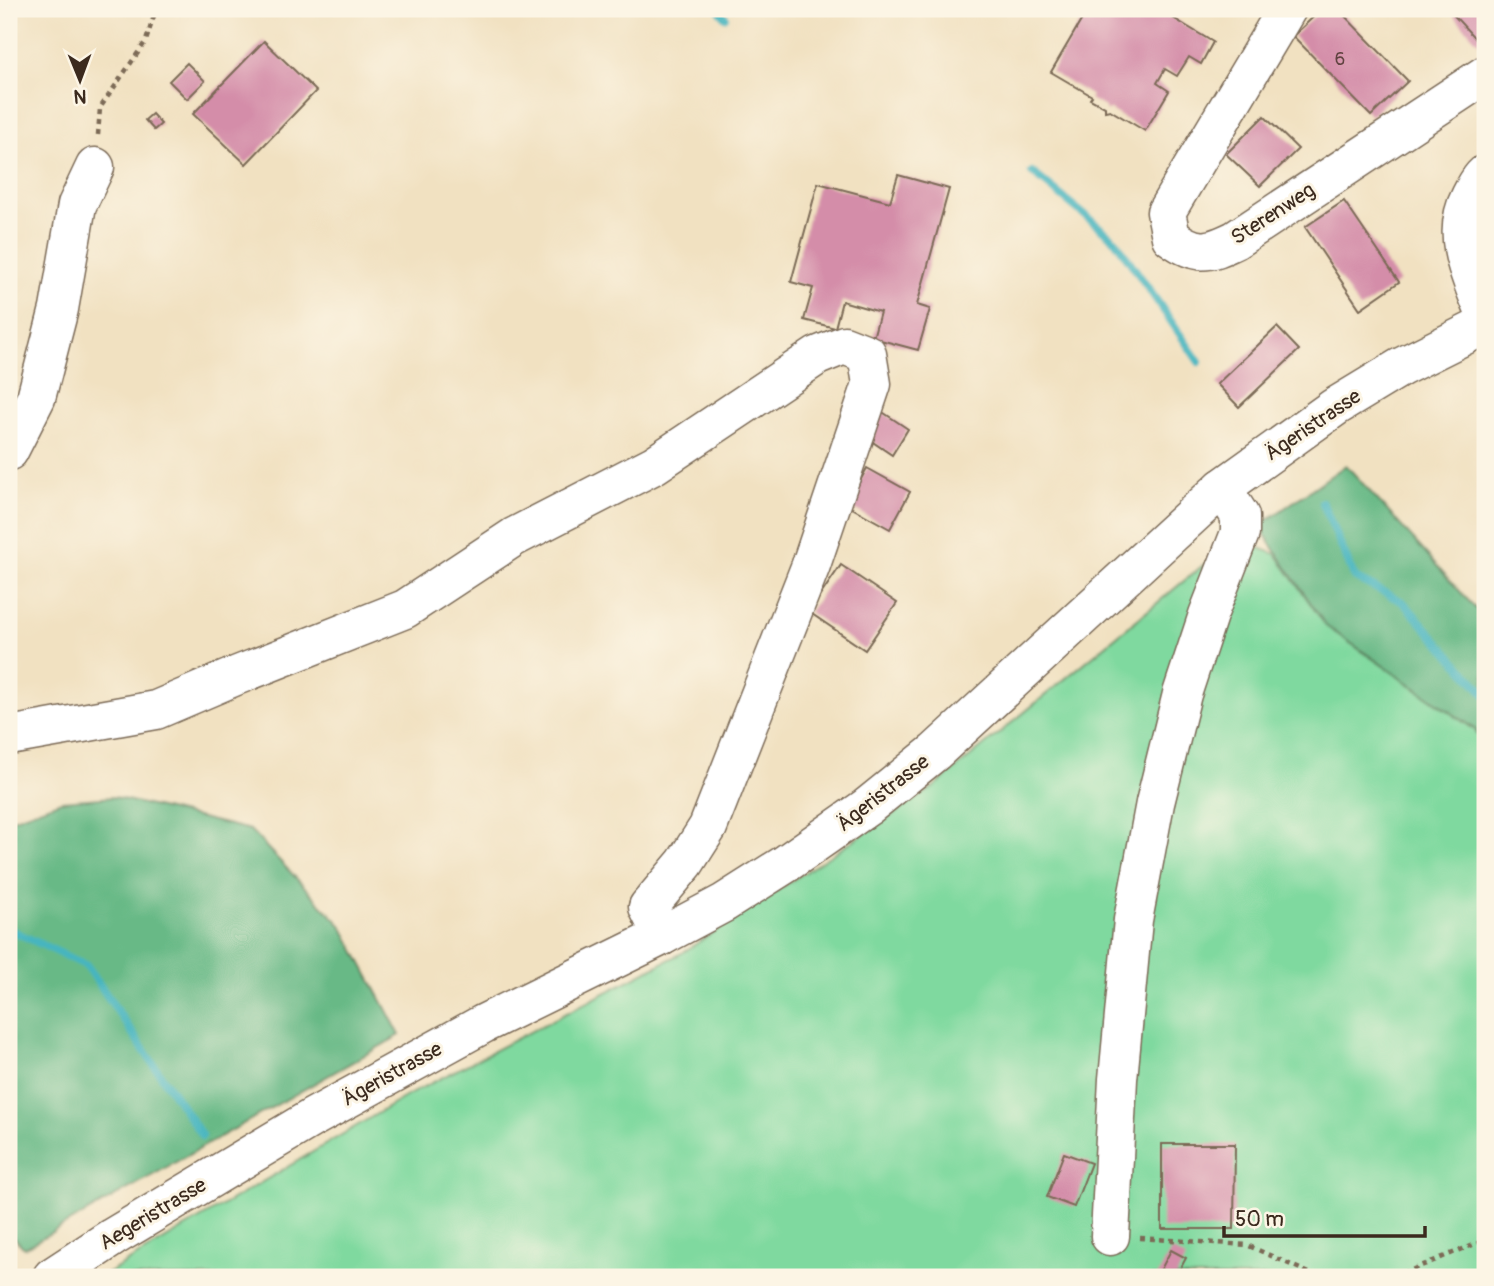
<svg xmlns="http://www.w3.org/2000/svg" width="1494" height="1286" font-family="Pangolin,sans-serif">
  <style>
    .green { fill: #7fd99f; stroke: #5d825e; stroke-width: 2 }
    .forest { fill: #67b986; stroke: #517252; stroke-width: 2 }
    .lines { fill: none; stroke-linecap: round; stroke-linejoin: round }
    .stream { stroke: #46b5bf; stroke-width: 8 }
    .building { fill: #d48da9 }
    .minor-casing { stroke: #7b6a57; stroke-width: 41 }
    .major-casing { stroke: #7b6a57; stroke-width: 41 }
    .path { stroke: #7b6a57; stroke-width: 4.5; stroke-dasharray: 5 5; stroke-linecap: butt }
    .minor { stroke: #fff; stroke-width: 38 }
    .major { stroke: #fff; stroke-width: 38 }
    .labels { text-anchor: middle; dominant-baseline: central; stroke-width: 6; stroke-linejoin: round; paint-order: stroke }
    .number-label { font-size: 18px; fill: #614341 }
    .street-label { font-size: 21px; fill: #3b2a1e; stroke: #fcf5e5 }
  </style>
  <rect width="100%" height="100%" fill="#fcf5e5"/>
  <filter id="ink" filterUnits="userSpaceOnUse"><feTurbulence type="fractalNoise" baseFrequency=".0143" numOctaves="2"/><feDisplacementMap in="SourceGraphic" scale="14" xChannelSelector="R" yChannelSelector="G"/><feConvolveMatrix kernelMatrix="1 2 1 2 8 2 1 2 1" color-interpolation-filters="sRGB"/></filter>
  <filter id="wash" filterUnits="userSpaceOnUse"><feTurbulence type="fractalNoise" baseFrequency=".00686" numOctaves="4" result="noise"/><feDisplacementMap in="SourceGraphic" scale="28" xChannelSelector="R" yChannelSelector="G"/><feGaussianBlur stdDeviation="1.57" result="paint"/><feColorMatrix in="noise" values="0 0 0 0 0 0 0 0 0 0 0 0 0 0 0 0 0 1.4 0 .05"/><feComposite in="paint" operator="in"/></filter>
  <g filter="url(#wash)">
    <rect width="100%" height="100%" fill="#f1e1c1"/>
    <!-- green -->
    <path class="green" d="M1235,539L1276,554L1326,626L1475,730L1485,748V1277H102L412,1093L682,953L930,790Z"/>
    <!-- forest -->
    <path class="forest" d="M1346,465L1485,619V747L1475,729L1326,626L1259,526Z
      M114,797L250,830L342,926L400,1035L24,1248L9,1232V820L61,801Z"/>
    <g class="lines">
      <!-- stream -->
      <path class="stream" d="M719,9L725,17
        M1032,172L1115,240L1199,362
        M1322,502L1355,578L1403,602L1485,694
        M9,929L87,966L202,1136"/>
    </g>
    <g id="blocks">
      <!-- building -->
      <path class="building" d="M1088,9H1158L1213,42L1201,64L1189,57L1177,76L1165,69L1157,83L1169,91L1145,131L1110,110L1105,111V107L1090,99L1092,96L1051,72Z
        M1322,9H1338L1408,81L1371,116L1293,36Z
        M1448,9H1485V40L1480,44Z
        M264,41L316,91L246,164L193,114Z
        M187,63L205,81L187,99L169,81Z
        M152,114L161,124L154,130L145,120Z
        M1264,116L1298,149L1260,186L1226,154Z
        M898,175L949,189L917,305L930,309L918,350L873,338L880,312L842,301L835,328L804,320L813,288L791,282L818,183L890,202Z
        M1344,201L1399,282L1360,309L1305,227Z
        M1277,327L1299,350L1239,407L1217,384Z
        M881,411L908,429L892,455L864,436Z
        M867,468L910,492L890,529L847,505Z
        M841,565L897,603L865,650L809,612Z
        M1162,1144H1235L1234,1229H1162Z
        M1064,1153L1091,1163L1074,1207L1047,1197Z
        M1171,1250L1186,1258L1176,1277H1157Z"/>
    </g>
  </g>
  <g filter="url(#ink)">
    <use href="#blocks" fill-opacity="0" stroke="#7b6a57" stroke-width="2"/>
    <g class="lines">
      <defs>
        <path id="minor" d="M1287,9L1166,212L1171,237C1197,256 1208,253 1235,240L1485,75
          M1485,174C1478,180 1475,188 1470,197C1450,235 1470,276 1485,313
          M9,451L36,398L59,309L77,205L95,167
          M9,736L156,710L238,675L405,609L514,537L654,465L817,356L844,345L867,354L872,384L811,565L708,827L685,863L648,907L662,936
          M1110,1236L1118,1079L1133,920L1155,803L1182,694L1208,615L1240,533V516L1222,488"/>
        <path id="major" d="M52,1277L113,1237L312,1118L483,1024L662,936L724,903L784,865L867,807L935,752L1222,488L1335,407L1401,367L1485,325"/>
      </defs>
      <!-- minor casing -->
      <use href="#minor" class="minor-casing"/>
      <!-- major casing -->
      <use href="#major" class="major-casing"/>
      <!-- path -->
      <path class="path" d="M98,135L100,108L146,41L156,9
        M1140,1238L1247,1245L1318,1277
        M1394,1277L1485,1240"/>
      <!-- minor -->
      <use href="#minor" class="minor"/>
      <!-- major -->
      <use href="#major" class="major"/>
    </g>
  </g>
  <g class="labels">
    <!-- number labels -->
    <g class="number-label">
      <text x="1340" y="59">6</text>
    </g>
    <!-- street labels -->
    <g class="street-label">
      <text transform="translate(1273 214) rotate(-33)">Sterenweg</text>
      <text transform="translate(1313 425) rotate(-34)">Ägeristrasse</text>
      <text transform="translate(883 793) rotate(-38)">Ägeristrasse</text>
      <text transform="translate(392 1074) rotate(-29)">Ägeristrasse</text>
      <text transform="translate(153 1214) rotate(-31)">Aegeristrasse</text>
    </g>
  </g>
  <!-- margin -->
  <rect width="1494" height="1286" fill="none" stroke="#fcf5e5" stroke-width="35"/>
  <!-- north arrow -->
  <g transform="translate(80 80) rotate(179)" stroke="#fcf5e5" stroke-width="5" paint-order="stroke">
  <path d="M0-5L12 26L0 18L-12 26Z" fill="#3b2a1e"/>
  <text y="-10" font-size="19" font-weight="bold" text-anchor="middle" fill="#3b2a1e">N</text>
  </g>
  <!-- scale -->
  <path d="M1224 1226v10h201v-10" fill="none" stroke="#3b2a1e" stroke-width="3.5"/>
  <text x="1235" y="1226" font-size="21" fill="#3b2a1e" stroke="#fcf5e5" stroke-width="5" paint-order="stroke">50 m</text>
</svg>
